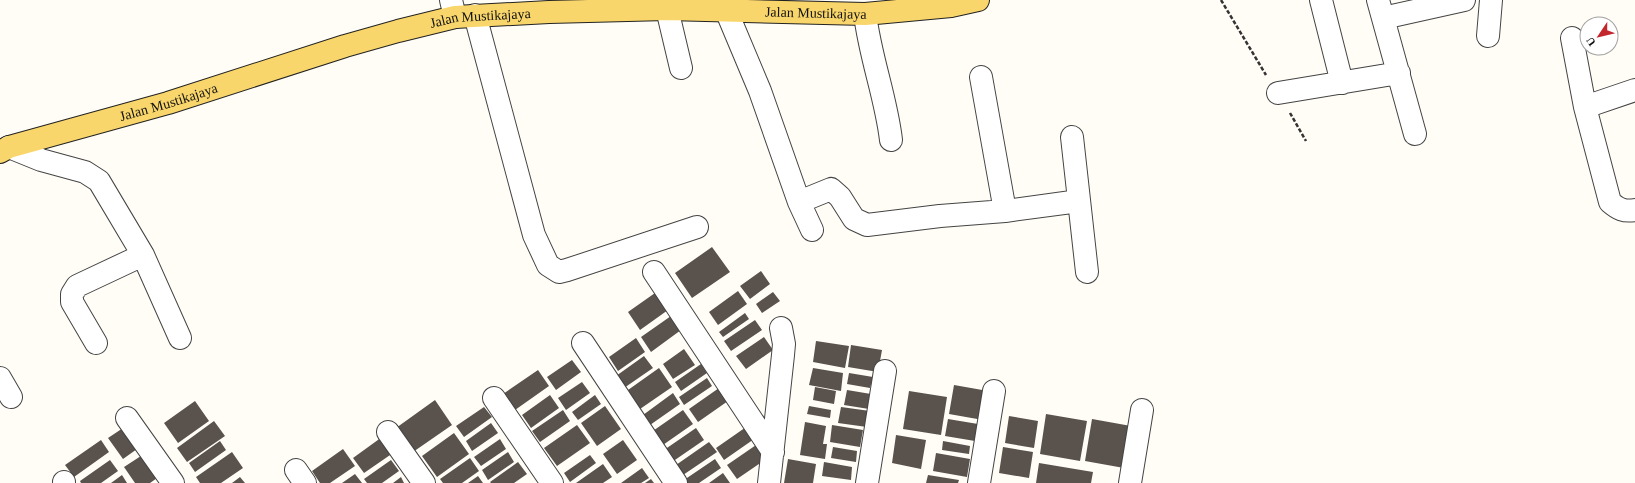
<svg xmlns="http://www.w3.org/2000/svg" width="1635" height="483" font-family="'Times New Roman',serif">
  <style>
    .building { fill: #5a524d }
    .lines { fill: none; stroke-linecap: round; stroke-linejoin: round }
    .minor-casing { stroke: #444; stroke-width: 24 }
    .major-casing { stroke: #222; stroke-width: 24 }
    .path { stroke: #333; stroke-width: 2.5; stroke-dasharray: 4 2; stroke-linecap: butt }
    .minor { stroke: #fff; stroke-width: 22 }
    .major { stroke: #f9d66b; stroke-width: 22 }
    .labels { text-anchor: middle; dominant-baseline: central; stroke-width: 4; stroke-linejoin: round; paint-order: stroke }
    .street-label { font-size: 14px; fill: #111; stroke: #fff }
  </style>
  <rect width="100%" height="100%" fill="#fffdf5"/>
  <!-- building -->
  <path class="building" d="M712,247L730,272L692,298L675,273Z
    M761,271L770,284L750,299L740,286Z
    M738,291L747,304L718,325L709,312Z
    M773,292L780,301L762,313L756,304Z
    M655,293L668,310L640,330L628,312Z
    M745,313L749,319L723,337L719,332Z
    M671,316L681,330L651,352L641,337Z
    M755,320L762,330L731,351L724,341Z
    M764,337L773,350L746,369L736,356Z
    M636,338L645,352L618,371L609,357Z
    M816,341L849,346L845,368L813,362Z
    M851,345L882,350L878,372L848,367Z
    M684,349L695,365L673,379L663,364Z
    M644,356L653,368L624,388L616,376Z
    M572,360L581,372L556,390L547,377Z
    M701,364L707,373L681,391L675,382Z
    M659,368L672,387L640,409L628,390Z
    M813,368L843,373L841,391L809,385Z
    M538,370L549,386L515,410L503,394Z
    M849,373L873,377L870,388L847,384Z
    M707,378L712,386L684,405L679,397Z
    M582,382L590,393L566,410L558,398Z
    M954,385L988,391L983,420L949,414Z
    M815,387L836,391L834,404L813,400Z
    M719,388L728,401L698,422L689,409Z
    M847,390L871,394L869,409L844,405Z
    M909,391L947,397L941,435L903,429Z
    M673,393L680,404L650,425L643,415Z
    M550,395L559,408L531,428L522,415Z
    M595,395L601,404L578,420L572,412Z
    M435,400L452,425L413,452L396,428Z
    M195,401L209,421L178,443L164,423Z
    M605,406L621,429L597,446L581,423Z
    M809,406L831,410L830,418L807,414Z
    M484,407L492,417L464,437L456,426Z
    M841,407L870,411L867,427L838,423Z
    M563,410L570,421L540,442L532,431Z
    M683,410L693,424L660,447L650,433Z
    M1046,414L1087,421L1080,461L1040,454Z
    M1009,416L1038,421L1034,448L1005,443Z
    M948,419L978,424L975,441L945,436Z
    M1092,419L1131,426L1124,468L1085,461Z
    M214,421L225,436L187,462L177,448Z
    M805,422L826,426L823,444H827L825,459L800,455Z
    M491,423L498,433L472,451L466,441Z
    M129,424L144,444L123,459L108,438Z
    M577,425L590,443L557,466L544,448Z
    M749,425L757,437L724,460L716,448Z
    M832,425L863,430L860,447L830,442Z
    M696,428L704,440L672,462L664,450Z
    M454,433L469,454L437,477L422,456Z
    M896,435L926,440L921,469L892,463Z
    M382,437L393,453L364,473L353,458Z
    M500,439L506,449L481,466L474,457Z
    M101,440L109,452L74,477L65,465Z
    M623,440L637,460L617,474L603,454Z
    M220,441L226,450L195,472L189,463Z
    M943,441L970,446L969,454L942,450Z
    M709,442L717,452L683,475L676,465Z
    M759,443L769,457L737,479L727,465Z
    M833,447L857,451L856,462L831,458Z
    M1003,447L1033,452L1029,478L999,473Z
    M343,449L355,466L330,483H320L312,471Z
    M232,452L243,468L221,483H200L196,477Z
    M508,452L514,462L488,480L482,470Z
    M936,453L970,459L967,477L933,471Z
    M144,454L160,476L150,483H135L124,467Z
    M590,455L596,463L570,482L564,473Z
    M470,458L479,471L462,483H443L440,479Z
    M715,459L721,468L699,483H686L684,480Z
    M788,459L816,464L813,483H784Z
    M110,460L118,471L101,483H81L80,481Z
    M391,460L399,471L382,483H367L364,479Z
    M518,462L527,474L514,483H491L490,482Z
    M824,462L852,467L851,480L822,476Z
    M1039,463L1093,472L1091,483H1036Z
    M603,464L612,477L603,483H576Z
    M642,468L649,478L641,483H621Z
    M723,473L730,483H709Z
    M355,474L362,483H342Z
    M122,475L127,483H111Z
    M928,475L959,480L958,483H926Z
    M478,476L483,483H468Z
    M240,477L245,483H232Z
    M401,477L404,483H393Z
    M651,479L654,483H645Z"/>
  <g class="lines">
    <defs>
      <path id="minor" d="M451,0L455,17
        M1321,0L1342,83
        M1378,0L1415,134
        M667,9L681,68
        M726,10L760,91L799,202L812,230
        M865,14C870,57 886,97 891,140
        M475,15L534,235L548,265L559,272L567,270L697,227
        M1383,18L1464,0
        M1488,36L1491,0
        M1572,38L1585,107L1610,202C1618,209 1624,212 1635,210
        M981,77L1005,211
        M1278,93L1399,73
        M1585,107L1635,90
        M1072,137L1087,272
        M9,147L41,160L85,172L99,181L143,255L180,338
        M799,202L831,189L840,197L854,219L867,225L940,216L1005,211L1079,201
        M654,272L773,452
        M96,343L72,302V294L77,286L143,255
        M583,343L676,483
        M0,378L11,397
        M494,398L552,483
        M127,418L173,483
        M388,432L424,483
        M296,470L305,483
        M64,482V483
        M769,483L783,355L784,344L781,328
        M867,483L885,371
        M979,483L994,391
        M1130,483L1142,410"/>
      <g id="major">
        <path id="s1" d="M0,152L9,147L168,103L345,46L398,31L455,17L549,12L667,9L865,14L951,6L978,0"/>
      </g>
    </defs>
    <!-- minor casing -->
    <use href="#minor" class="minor-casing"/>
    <!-- major casing -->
    <use href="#major" class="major-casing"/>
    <!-- path -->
    <path class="path" d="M1221,0L1266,75
      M1290,113L1306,141"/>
    <!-- minor -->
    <use href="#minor" class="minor"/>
    <!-- major -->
    <use href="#major" class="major"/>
  </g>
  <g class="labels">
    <!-- street labels -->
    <g class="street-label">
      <text stroke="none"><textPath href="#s1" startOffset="836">Jalan Mustikajaya</textPath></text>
      <text stroke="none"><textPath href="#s1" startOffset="500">Jalan Mustikajaya</textPath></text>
      <text stroke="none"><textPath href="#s1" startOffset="176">Jalan Mustikajaya</textPath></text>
    </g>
  </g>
  <!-- north arrow -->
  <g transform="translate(1599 36) rotate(235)"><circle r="19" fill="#ffffff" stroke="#a0a0a0"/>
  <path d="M0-3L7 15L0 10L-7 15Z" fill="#c4262e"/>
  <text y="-6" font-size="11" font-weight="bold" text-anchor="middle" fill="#111111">U</text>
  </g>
</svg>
